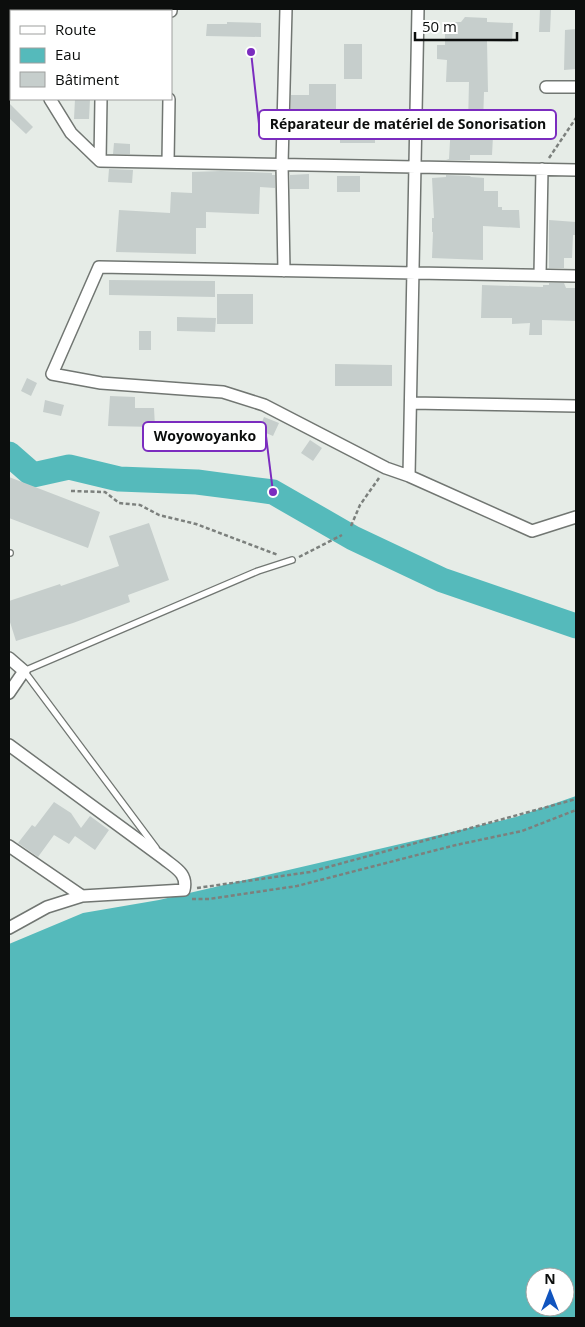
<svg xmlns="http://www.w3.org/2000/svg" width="585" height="1327" font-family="'Open Sans',sans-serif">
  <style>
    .water { fill: #55babb; fill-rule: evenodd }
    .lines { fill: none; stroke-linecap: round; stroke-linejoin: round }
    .river { stroke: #55babb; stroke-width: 25 }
    .building { fill: #c6cecc }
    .lane-casing { stroke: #717672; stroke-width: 8 }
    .street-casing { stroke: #717672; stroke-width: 14 }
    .path { stroke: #7c807d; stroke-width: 2.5; stroke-dasharray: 4 2.5; stroke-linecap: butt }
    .lane { stroke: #fff; stroke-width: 5.5 }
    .street { stroke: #fff; stroke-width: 11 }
    .leader { fill: none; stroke: #7b2cbf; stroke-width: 2 }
    .callout-dot { fill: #7b2cbf; stroke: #fff; stroke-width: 2 }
    .callout { fill: #fff; stroke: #7b2cbf; stroke-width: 2 }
    .callout-label { font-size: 14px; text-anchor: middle; font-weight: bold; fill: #0c0e0d }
  </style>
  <rect width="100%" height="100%" fill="#e6ece7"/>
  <!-- water -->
  <path class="water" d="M576,796V1318H9V944L83,913L159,900L516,817ZM535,1277H565V1307H535Z"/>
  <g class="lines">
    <!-- river -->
    <path class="river" d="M9,454L33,475L69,467L119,479L197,482L273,492L353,538L442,580L576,626"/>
  </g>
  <!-- building -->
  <path class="building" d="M540,9H551L550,32H539Z
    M465,17L487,18V22L513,23L512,42L487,41L488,92H484L483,124L533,126V137L493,136L492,155H470V160H446L449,159L451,123L468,124L469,82H446L447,60L437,59V45H445V27L452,28L455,22H461Z
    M227,22L261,23V37L206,36L207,24H227Z
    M576,29V69L564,70L565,30Z
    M344,44H362V79H344Z
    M309,84H336V111H310L309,129L290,128L291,95H309Z
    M75,99H90L89,119H74Z
    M9,103L33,127L26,134L9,118Z
    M340,126H375V143H340Z
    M114,143L130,144V154H113Z
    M109,169L133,170L132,183L108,182Z
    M221,171L272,173V175H275V188L260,187L259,214L206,212V228H196V254L116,252L119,210L170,213L171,192L192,193V172Z
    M309,174V189H290V175Z
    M446,175L470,176L471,177L484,178V191H498V207H502V210H519L520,228L483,226V260L432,258L433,232H432V218H434L432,178L446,177Z
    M337,176H360V192H337Z
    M549,220L576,222V235H573L572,258H564V268H549Z
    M109,280L215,281V297L109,295Z
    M549,283H564L566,288H576V321L542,320V335H529L530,323L512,324V318H481L482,285L543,287V285H549Z
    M217,294H253V324H217Z
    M177,317L216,318L215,332L177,331Z
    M139,331H151V350H139Z
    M335,364L392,365V386H335Z
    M27,378L37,383L31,396L21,391Z
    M110,396L135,397V408H154L155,427L108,426Z
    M45,400L64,405L61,416L43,412Z
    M264,417L279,423L273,436L259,430Z
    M310,440L322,448L313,461L301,453Z
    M9,477L100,512L88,548L9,518Z
    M149,523L169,580L128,595L130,602L73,623L16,641L9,619V601L60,584L61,586L119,566L109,536Z
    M54,802L71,813L81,828L90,816L109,830L95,850L75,836L69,844L54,835L38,857L18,843L32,825L35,827Z"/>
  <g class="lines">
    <defs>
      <path id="lane" d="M9,553H10
        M156,848L24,671L258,571L292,560"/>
      <path id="street" d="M102,11L103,9
        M171,11V9
        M9,29L11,33
        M546,87H576
        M50,99L71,133L100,161L576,170
        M100,161L101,99
        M168,162L169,99
        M284,271L282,164L286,9
        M540,275L542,169
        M576,276L99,267L52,374L101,383L223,392L264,405L386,468L409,476L532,531L576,517
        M411,403L576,406
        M409,476L418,9
        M9,658L24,671L9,693
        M9,745L163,858C175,868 188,873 184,890L82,896L47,907L9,928
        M9,846L82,896"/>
    </defs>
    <!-- lane casing -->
    <use href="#lane" class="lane-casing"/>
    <!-- street casing -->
    <use href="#street" class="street-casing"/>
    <!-- path -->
    <path class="path" d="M549,158L576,118
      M71,491L105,492L119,503L140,505L159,515L196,524L278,555
      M351,526L360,505L379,478
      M299,557L342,535
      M197,888L310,872L576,799
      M192,899H209L297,886L456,845L522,831L576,810"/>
    <!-- lane -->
    <use href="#lane" class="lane"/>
    <!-- street -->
    <use href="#street" class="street"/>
  </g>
  <!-- callouts -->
  <path class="leader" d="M251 52L259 124M273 492L266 436"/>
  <g class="callout-dot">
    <circle cx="251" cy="52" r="5"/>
    <circle cx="273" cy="492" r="5"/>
  </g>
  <g class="callout">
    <rect x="259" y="110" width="297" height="29" rx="5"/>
    <rect x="143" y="422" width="123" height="29" rx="5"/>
  </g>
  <g class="callout-label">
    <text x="408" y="129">Réparateur de matériel de Sonorisation</text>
    <text x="205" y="441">Woyowoyanko</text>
  </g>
  <!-- border -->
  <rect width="585" height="1327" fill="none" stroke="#0c0e0d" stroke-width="20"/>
  <!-- legend -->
  <rect x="10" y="10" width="162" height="90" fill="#ffffff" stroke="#9e9f9e"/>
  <rect x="20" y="26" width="25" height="8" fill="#ffffff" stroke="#9e9f9e"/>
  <text x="55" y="35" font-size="15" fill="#0c0e0d">Route</text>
  <rect x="20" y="48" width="25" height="15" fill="#55babb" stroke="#9e9f9e"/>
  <text x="55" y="60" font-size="15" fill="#0c0e0d">Eau</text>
  <rect x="20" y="72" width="25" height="15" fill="#c6cecc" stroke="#9e9f9e"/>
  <text x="55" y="85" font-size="15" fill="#0c0e0d">Bâtiment</text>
  <!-- north arrow -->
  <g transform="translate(550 1292)"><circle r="24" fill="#ffffff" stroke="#9e9f9e"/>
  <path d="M0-4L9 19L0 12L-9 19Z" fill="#1054be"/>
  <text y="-8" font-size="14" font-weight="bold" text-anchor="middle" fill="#0c0e0d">N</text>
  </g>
  <!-- scale -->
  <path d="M415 32v8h102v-8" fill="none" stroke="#0c0e0d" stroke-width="2.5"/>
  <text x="422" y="32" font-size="15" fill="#0c0e0d" stroke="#ffffff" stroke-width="4" paint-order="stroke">50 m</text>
</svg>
